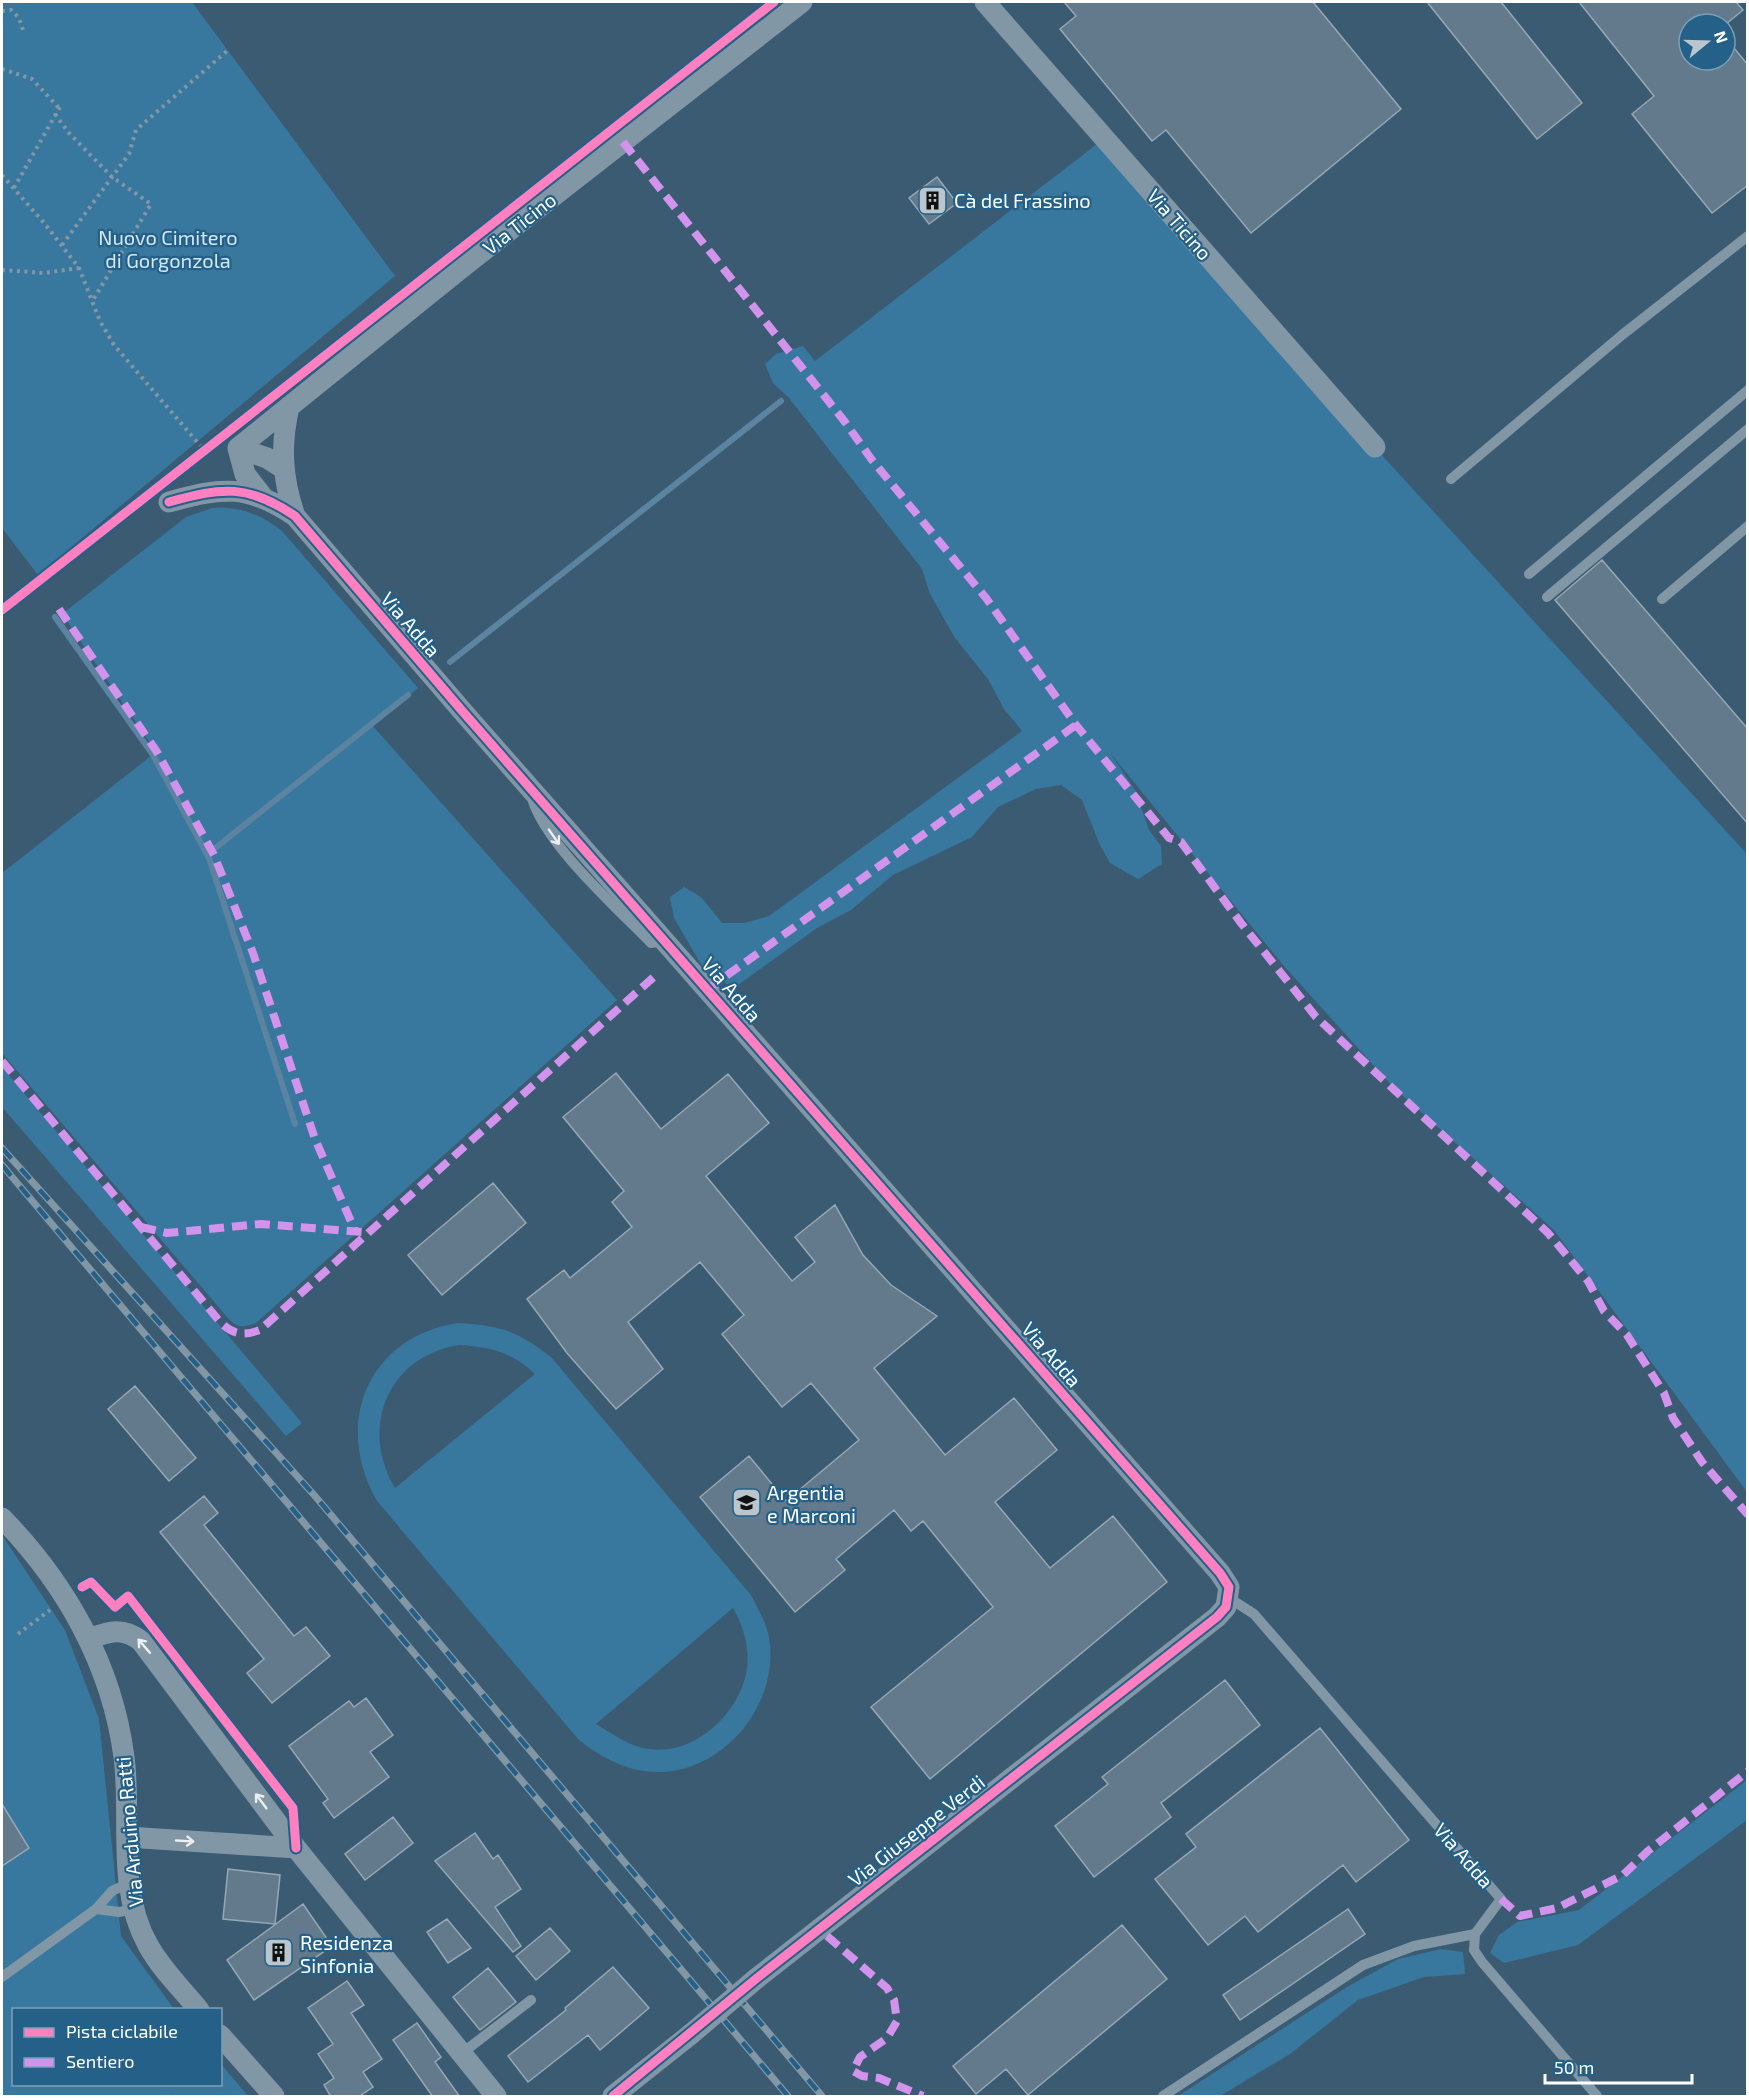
<svg xmlns="http://www.w3.org/2000/svg" width="1749" height="2098" font-family="'Exo 2',sans-serif">
  <style>
    .green { fill: #38779e; fill-rule: evenodd }
    .lines { fill: none; stroke-linecap: round; stroke-linejoin: round }
    .stream { stroke: #5c84a0; stroke-width: 6 }
    .building { fill: #627a8b; stroke: #95a8b5; stroke-width: 1.5 }
    .path { stroke: #8297a6; stroke-width: 4; stroke-dasharray: 3 4.5; stroke-linecap: butt }
    .service { stroke: #8297a6; stroke-width: 10 }
    .minor { stroke: #8297a6; stroke-width: 21 }
    .rail-casing { stroke: #8297a5; stroke-width: 7 }
    .rail { stroke: #246088; stroke-width: 4.5; stroke-dasharray: 14; stroke-linecap: butt }
    .minor-bridge { stroke: #8297a6; stroke-width: 21 }
    .quiet { stroke: #d193ec; stroke-width: 8; stroke-dasharray: 15 8; stroke-linecap: butt }
    .cycleway-casing { stroke: #246088; stroke-width: 13 }
    .cycleway { stroke: #ff80c0; stroke-width: 9 }
    .oneway { stroke: #eceff2 }
    .labels { text-anchor: middle; dominant-baseline: central; stroke-width: 4.5; stroke-linejoin: round; paint-order: stroke }
    .poi-label { font-size: 20px; fill: #fff; stroke: #246088; text-anchor: start }
    .street-label { font-size: 20px; fill: #fff; stroke: #246088 }
    .park-label { font-size: 20px; fill: #d4e9f7; stroke: #246088 }
  </style>
  <rect width="100%" height="100%" fill="#3b5b72"/>
  <!-- green -->
  <path class="green" d="M2,2H192L395,276L38,575L2,528Z
    M1097,144L1747,854V1492L1554,1230L1394,1088L1283,965L1111,754L1135,790L1149,830L1161,846L1162,864L1138,879L1110,863L1100,845L1082,800L1061,785L1036,789L998,807L972,837L893,875L851,910L817,928L734,988L705,971L674,918L670,897L684,887L701,897L722,923H744L769,916L1022,731L1004,709L988,679L955,638L930,594L922,569L789,398L773,383L765,364L776,354L803,346L815,361Z
    M212,508C237,505 262,515 282,531L418,688L372,725L617,1000L256,1323C243,1328 236,1328 227,1317L2,1053V873L156,752L62,614L186,517Z
    M2,1067L302,1423L286,1436L2,1107Z
    M458,1323C501,1326 516,1330 551,1357L751,1595C758,1609 766,1622 769,1637C782,1713 707,1791 630,1768C610,1762 594,1752 578,1739L377,1501C333,1424 367,1337 458,1323ZM459,1345C490,1347 512,1352 535,1374L395,1488C359,1428 388,1356 459,1345ZM733,1608C744,1627 751,1651 746,1674C736,1720 685,1763 636,1746C622,1741 608,1731 596,1724Z
    M2,1535L65,1630L99,1719L121,1936L174,2009L14,2010V2084H220L221,2064L248,2096H175L172,2094L169,2096H2Z
    M1747,1780V1820L1578,1945L1504,1963L1490,1953L1499,1935L1517,1922L1579,1910Z
    M1441,1949L1463,1952L1465,1974L1424,1977L1358,2000L1290,2054L1220,2096H1178L1347,1987L1398,1959Z"/>
  <g class="lines">
    <!-- stream -->
    <path class="stream" d="M55,617L153,755L209,858L295,1124
      M450,662L781,401
      M214,849L408,695"/>
  </g>
  <!-- building -->
  <path class="building" d="M1064,2H1313L1401,109L1251,233L1166,130L1152,141L1060,29L1076,16Z
    M1427,2H1501L1582,103L1537,139Z
    M1579,2H1736L1743,10L1726,24H1689V60H1725V37L1748,65V185L1712,213L1632,114L1654,96Z
    M937,177L957,203L929,224L909,198Z
    M1602,560L1748,729V824L1555,600Z
    M616,1073L661,1129L728,1074L769,1123L706,1176L792,1281L815,1262L795,1237L835,1205L863,1255L891,1285L937,1316L874,1368L945,1455L1014,1398L1057,1450L995,1502L1050,1568L1113,1516L1167,1582L930,1779L871,1707L993,1607L923,1521L911,1531L894,1510L836,1559L845,1570L795,1612L700,1497L749,1456L786,1501L859,1440L811,1383L782,1407L722,1334L744,1315L700,1262L628,1322L663,1369L616,1409L567,1353L527,1299L564,1270L570,1278L632,1227L612,1202L624,1191L563,1117Z
    M493,1183L526,1223L442,1295L408,1255Z
    M135,1386L196,1458L169,1481L108,1409Z
    M204,1496L218,1513L204,1525L294,1636L306,1627L330,1656L272,1703L247,1673L264,1659L160,1532Z
    M1225,1680L1260,1725L1161,1803L1171,1817L1094,1877L1055,1826L1108,1784L1102,1777Z
    M366,1698L393,1735L370,1752L389,1777L334,1818L323,1803L328,1799L289,1746L349,1701L354,1707Z
    M1320,1728L1409,1840L1356,1882L1343,1865L1258,1932L1245,1916L1208,1945L1155,1879L1196,1847L1186,1834Z
    M2,1804L29,1848L2,1866Z
    M393,1817L413,1843L365,1880L345,1854Z
    M475,1833L493,1859L498,1855L521,1889L495,1907L521,1946L513,1952L435,1861Z
    M228,1869L280,1875L275,1924L223,1919Z
    M303,1904L332,1946L254,2000L227,1960Z
    M1348,1909L1365,1934L1240,2020L1223,1995Z
    M447,1919L471,1948L448,1963L427,1932Z
    M1122,1925L1167,1979L1028,2095L1006,2069L976,2094L953,2066Z
    M550,1928L570,1951L536,1980L516,1956Z
    M613,1967L649,2008L600,2050L588,2035L528,2082L508,2056L566,2010L565,2008Z
    M488,1968L516,2002L480,2030L453,1997Z
    M347,1981L364,2005L351,2013L382,2059L363,2072L373,2087L358,2097H331L324,2085L334,2078L318,2054L333,2044L308,2008Z
    M417,2023L441,2057L435,2062L460,2097H433L393,2040Z"/>
  <g class="lines">
    <!-- path -->
    <path class="path" d="M2,11L11,10L19,18L23,30
      M2,69L32,79L59,108
      M55,114L68,132L112,177L151,204L93,300
      M2,175L45,224L79,268L100,321L114,345L204,450
      M14,188L61,105
      M62,245L129,154L136,130L228,50
      M2,270L44,273L79,268
      M18,1634L50,1610"/>
    <!-- service -->
    <path class="service" d="M1451,479L1622,335L1748,236
      M1529,574L1748,390
      M1547,597L1748,429
      M1662,599L1748,526
      M532,798C544,843 617,908 651,943L665,941
      M129,1883L112,1891L96,1909L119,1912L134,1909
      M1475,1934L1474,1950L1482,1962L1597,2096
      M2,1977L96,1909
      M461,2054L531,2000
      M1163,2096L1363,1965L1414,1946L1475,1934L1501,1899L1254,1614L1229,1598"/>
    <!-- minor -->
    <path class="minor" d="M985,2L1375,447
      M289,407C280,445 282,479 295,516
      M238,448L465,265L802,2
      M238,448L245,474L262,496
      M238,448L267,458L284,469
      M169,502C222,487 248,484 295,516L464,713L1220,1573L1229,1587L1226,1607L1217,1617L757,1978
      M2,1518C66,1584 112,1665 124,1757C132,1819 116,1888 148,1945C161,1969 182,1989 199,2010
      M88,1639C108,1632 122,1626 141,1641L296,1848L496,2096
      M127,1837L296,1848
      M220,2035L274,2096
      M613,2096L691,2034"/>
    <defs>
      <path id="rail" d="M2,1148L315,1496L822,2096
        M2,1165L788,2096"/>
    </defs>
    <!-- rail casing -->
    <use href="#rail" class="rail-casing"/>
    <!-- rail -->
    <use href="#rail" class="rail"/>
    <!-- minor-bridge -->
    <path class="minor-bridge" d="M691,2034L757,1978"/>
    <!-- quiet -->
    <path class="quiet" d="M623,142L845,422L872,460L986,598L1076,725L1169,838L1181,842L1241,923L1316,1017L1548,1233L1588,1281L1604,1311L1627,1335L1664,1393L1673,1418L1702,1462L1748,1515
      M59,609L157,752L214,855L253,953L315,1139L356,1233
      M708,989L1076,725
      M2,1061L221,1323C234,1335 244,1336 260,1330L656,975
      M141,1227L167,1233L261,1224L362,1232
      M1501,1899L1520,1916L1557,1908L1623,1875L1648,1851L1748,1771
      M827,1936L887,1988L894,2000L897,2021L887,2038L860,2057L853,2071L862,2076L879,2078L923,2096"/>
    <defs>
      <path id="cycleway" d="M169,502C222,487 248,484 295,516L464,713L1220,1573L1229,1587L1226,1607L1217,1617L757,1978L613,2096
        M2,610L774,2
        M82,1587L91,1582L115,1607L128,1596L293,1808L296,1848"/>
    </defs>
    <!-- cycleway casing -->
    <use href="#cycleway" class="cycleway-casing"/>
    <!-- cycleway -->
    <use href="#cycleway" class="cycleway"/>
  </g>
  <!-- one-way arrows -->
  <defs><path id="oneway-shaft" d="M-6 0H5M1.5-3L5.5 0L1.5 3" fill="none" stroke-width="1.6" stroke-linecap="round" stroke-linejoin="round" transform="scale(1.5)"/></defs>
  <g class="oneway">
    <use href="#oneway-shaft" transform="translate(554 837) rotate(55)"/>
    <use href="#oneway-shaft" transform="translate(144 1646) rotate(-131)"/>
    <use href="#oneway-shaft" transform="translate(261 1801) rotate(-127)"/>
    <use href="#oneway-shaft" transform="translate(185 1841) rotate(3)"/>
  </g>
  <!-- icons -->
  <defs>
    <symbol id="building-square" viewBox="-11 -11 22 22"><rect x="-9" y="-9" width="18" height="18" rx="4" fill="#bac6ce" stroke="#246088"/><path d="M-4-6H4V6H1V3H-1V6H-4ZM-2.5-4.3h1.7v1.8h-1.7ZM.8-4.3h1.7v1.8H.8ZM-2.5-1h1.7V.8h-1.7ZM.8-1h1.7V.8H.8Z" fill="#111"/></symbol>
    <symbol id="school-square" viewBox="-11 -11 22 22"><rect x="-9" y="-9" width="18" height="18" rx="4" fill="#bac6ce" stroke="#246088"/><path d="M0-5L7-2L0 1L-7-2ZM-4 1L0 2.5L4 1V4Q0 6-4 4Z" fill="#111"/></symbol>
  </defs>
  <g fill-rule="evenodd">
    <use href="#building-square" x="916" y="184" width="33" height="33"/>
    <use href="#school-square" x="730" y="1486" width="33" height="33"/>
    <use href="#building-square" x="262" y="1936" width="33" height="33"/>
  </g>
  <g class="labels">
    <!-- poi labels -->
    <g class="poi-label">
      <text x="954" y="200">Cà del Frassino</text>
      <text x="767" y="1492">Argentia<tspan x="767" dy="23">e Marconi</tspan></text>
      <text x="300" y="1942">Residenza<tspan x="300" dy="23">Sinfonia</tspan></text>
    </g>
    <!-- street labels -->
    <g class="street-label">
      <text transform="translate(519 223) rotate(-38)">Via Ticino</text>
      <text transform="translate(1180 224) rotate(49)">Via Ticino</text>
      <text transform="translate(411 624) rotate(49)">Via Adda</text>
      <text transform="translate(732 989) rotate(49)">Via Adda</text>
      <text transform="translate(1052 1354) rotate(49)">Via Adda</text>
      <text transform="translate(916 1830) rotate(-38)">Via Giuseppe Verdi</text>
      <text transform="translate(129 1832) rotate(-95)">Via Arduino Ratti</text>
      <text transform="translate(1464 1855) rotate(49)">Via Adda</text>
    </g>
    <!-- park labels -->
    <g class="park-label">
      <text x="168" y="237">Nuovo Cimitero<tspan x="168" dy="23">di Gorgonzola</tspan></text>
    </g>
  </g>
  <!-- border -->
  <rect width="1749" height="2098" fill="none" stroke="#ffffff" stroke-width="6"/>
  <!-- legend -->
  <rect x="12" y="2008" width="210" height="78" fill="#246088" stroke="#7ca0b8" stroke-width="1.5"/>
  <rect x="24" y="2028" width="30" height="9" fill="#ff80c0" stroke="#7ca0b8" stroke-width="1.5"/>
  <text x="66" y="2038" font-size="18" fill="#ffffff">Pista ciclabile</text>
  <rect x="24" y="2058" width="30" height="9" fill="#d193ec" stroke="#7ca0b8" stroke-width="1.5"/>
  <text x="66" y="2068" font-size="18" fill="#ffffff">Sentiero</text>
  <!-- north arrow -->
  <g transform="translate(1707 42) rotate(71)"><circle r="28" fill="#246088" stroke="#7ca0b8" stroke-width="1.5"/>
  <path d="M0-4.5L10 22L0 15L-10 22Z" fill="#bac6ce"/>
  <text y="-9" font-size="16" font-weight="bold" text-anchor="middle" fill="#ffffff">N</text>
  </g>
  <!-- scale -->
  <path d="M1545 2074v9h147v-9" fill="none" stroke="#ffffff" stroke-width="3"/>
  <text x="1554" y="2074" font-size="18" fill="#ffffff" stroke="#246088" stroke-width="4.5" paint-order="stroke">50 m</text>
</svg>
